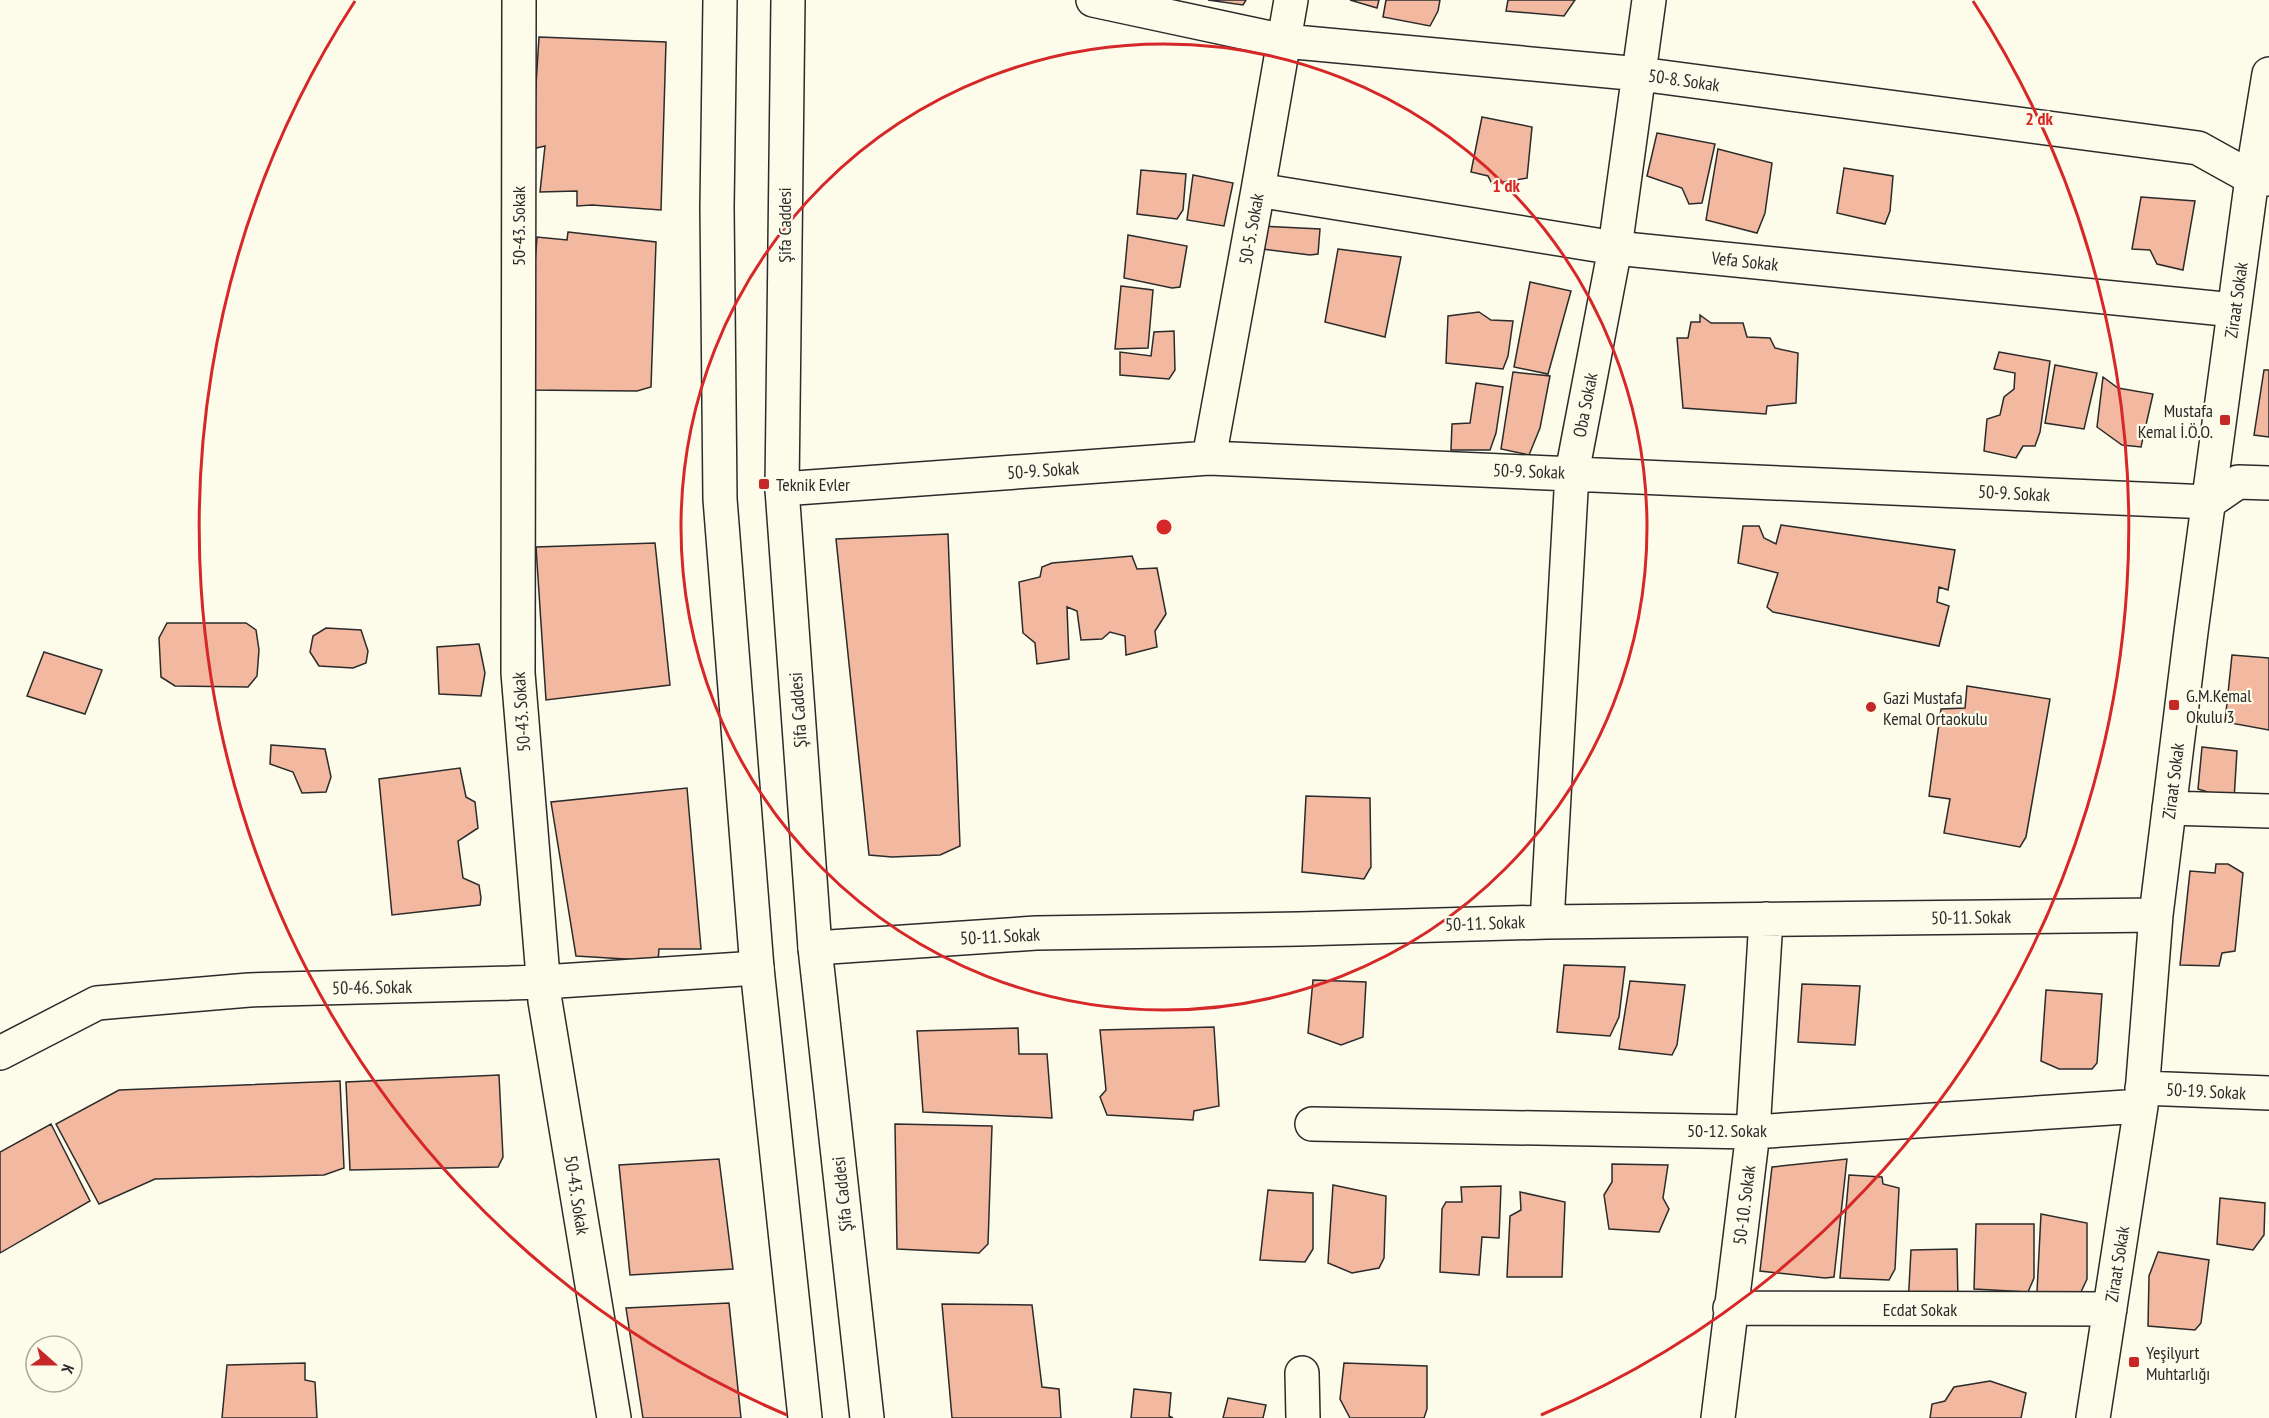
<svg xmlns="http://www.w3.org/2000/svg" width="2269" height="1418" font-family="'PT Sans Narrow',sans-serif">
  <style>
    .building { fill: #f2b8a0; stroke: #2b2b2b; stroke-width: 1.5 }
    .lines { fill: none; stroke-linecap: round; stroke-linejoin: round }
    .minor-casing { stroke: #2b2b2b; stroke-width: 36 }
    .tertiary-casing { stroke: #2b2b2b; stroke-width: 36 }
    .minor { stroke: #fdfbea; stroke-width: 33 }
    .tertiary { stroke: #fdfbea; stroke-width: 33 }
    .ring { fill: none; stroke: #d62828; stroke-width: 3 }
    .poi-dot { fill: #c62828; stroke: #fdfbea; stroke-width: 2 }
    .labels { text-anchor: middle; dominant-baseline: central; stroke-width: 4.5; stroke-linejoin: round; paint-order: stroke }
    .street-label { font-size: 18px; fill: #2b2b2b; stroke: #fdfbea }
    .poi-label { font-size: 18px; fill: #2b2b2b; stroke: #fdfbea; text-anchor: start }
    .centre { fill: #d62828; stroke: #fdfbea; stroke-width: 3 }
    .ring-label { font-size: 18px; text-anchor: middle; font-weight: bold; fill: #d62828; stroke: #fdfbea; stroke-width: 4.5; stroke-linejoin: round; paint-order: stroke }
  </style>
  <rect width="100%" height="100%" fill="#fdfbea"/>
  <!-- building -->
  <path class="building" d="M1208,0H1246L1243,5Z
    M1350,0H1379L1377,8Z
    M1386,0H1440L1438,11L1430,26L1383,17Z
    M1508,0H1575L1564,16L1506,11Z
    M539,37L666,42L661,210L592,205L577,206V191L540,192L545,146L532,149Z
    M1482,117L1532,127L1527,178L1492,184L1488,176L1471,172Z
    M1657,133L1715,144L1702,203L1689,204L1682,188L1647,176Z
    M1718,149L1772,163L1765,213L1757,233L1706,220Z
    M1844,168L1893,176L1890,211L1885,224L1837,213Z
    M1141,170L1186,174L1183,210L1177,219L1137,214Z
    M1193,175L1233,183L1224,226L1187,220Z
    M2141,197L2195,201L2183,270L2157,264L2150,250L2132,249Z
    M1262,226L1320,229L1318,254L1310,255L1254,248Z
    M568,232L656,242L651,387L637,391L525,390L537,237L567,240Z
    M1128,235L1187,246L1180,287L1172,288L1124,278Z
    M1338,249L1401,257L1385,337L1325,322Z
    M1530,282L1571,291L1548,374L1514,367Z
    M1121,286L1153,290L1148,348L1115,349Z
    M1479,312L1491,320L1513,321L1508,356L1503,369L1446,363L1448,316Z
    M1700,315L1711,323H1743L1747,337L1770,338L1775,348L1798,353L1796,403L1767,406L1766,414L1683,408L1677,338H1688L1691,322H1700Z
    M1174,331L1175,370L1169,379L1120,375V352L1151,356L1154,332Z
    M1999,352L2050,361L2040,432L2035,446H2023L2016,458L1984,451L1987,419L2000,415L2004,397L2014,389L2015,373L1994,369Z
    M2055,365L2097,373L2084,429L2045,423Z
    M2264,370H2269V437L2254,435Z
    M1513,372L1550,376L1540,428L1529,455L1501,449Z
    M2103,377L2118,388L2153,394L2141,447L2122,445L2097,427Z
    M1476,383L1503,387L1496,433L1490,450H1451L1452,424L1470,423Z
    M1781,525L1955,550L1948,590L1939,587L1937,602L1949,606L1939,646L1773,612L1767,607L1778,573L1738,563L1743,526H1759L1764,538L1776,544Z
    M948,534L960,846L940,855L892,857L869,855L836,539Z
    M655,543L670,685L546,700L536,547Z
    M1132,556L1137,569L1157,568L1166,614L1155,631L1157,647L1126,655L1125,636L1110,632L1102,639L1081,640L1077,611L1067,607L1069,659L1037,664L1035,643L1023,633L1019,582L1040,577L1042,567L1052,563Z
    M167,623H246L256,630L259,650L257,676L248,687L175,686L161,677L159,638Z
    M326,628L361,630L368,651L366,663L353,668L319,666L310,652L313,636Z
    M479,644L485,673L481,696L439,694L437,647Z
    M44,652L102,670L85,714L27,696Z
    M2232,655L2269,658V730L2225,722Z
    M1967,686L2050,699L2026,837L2020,847L1944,833L1950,799L1929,796L1941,709L1965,708Z
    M271,745L325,749L331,777L326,792L302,793L293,772L270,764Z
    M2202,747L2237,751L2234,800L2198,789Z
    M460,768L466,797L475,802L478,828L458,841L463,878L479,885L481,898L480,905L392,915L379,779Z
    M687,788L701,949H659L658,961L576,956L551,802Z
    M1306,796L1370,798L1371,867L1364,879L1302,872Z
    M2216,864H2228L2243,873L2235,951L2222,953L2219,966L2180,965L2190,871L2215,873Z
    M1564,965L1625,967L1619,1017L1610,1036L1557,1032Z
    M1313,980L1366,982L1363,1037L1341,1045L1308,1033Z
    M1630,981L1685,985L1677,1045L1672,1055L1619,1049Z
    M1802,984L1860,986L1855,1045L1798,1042Z
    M2046,990L2102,994L2097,1063L2092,1069H2059L2041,1061Z
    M1214,1027L1219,1106L1194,1111L1193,1120L1107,1115L1100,1097L1106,1090L1100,1030Z
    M1018,1028L1019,1054H1047L1052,1118L923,1112L917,1031Z
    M499,1075L503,1157L498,1167L350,1170L346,1082Z
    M340,1081L344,1168L324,1175L155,1179L99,1204L56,1124L119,1090Z
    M51,1124L90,1201L0,1253V1152Z
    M895,1124L992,1126L988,1244L979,1253L897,1249Z
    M719,1159L733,1269L630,1275L619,1165Z
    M1847,1159L1834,1277L1825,1278L1760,1271L1772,1167Z
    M1612,1164L1668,1165L1663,1198L1669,1209L1659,1232L1609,1229L1604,1195L1612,1182Z
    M1849,1175L1882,1177L1883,1184L1899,1188L1895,1269L1889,1280L1840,1278Z
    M1333,1185L1386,1196L1384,1258L1379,1268L1352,1273L1328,1263Z
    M1501,1186L1499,1238L1482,1237L1479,1275L1440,1272L1442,1209L1446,1202H1462L1461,1187Z
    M1268,1190L1313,1193V1249L1305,1262L1260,1260Z
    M1520,1192L1565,1202L1562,1277H1507L1510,1216L1521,1210Z
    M2220,1198L2265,1203L2264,1235L2253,1250L2217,1244Z
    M2041,1214L2087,1223V1279L2080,1294L2037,1292Z
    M1976,1224H2034V1278L2028,1292L1974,1289Z
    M1957,1249L1958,1300L1908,1306L1911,1250Z
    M2158,1252L2209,1260L2201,1323L2195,1330L2148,1326L2149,1276Z
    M729,1303L741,1418H643L626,1308Z
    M942,1304L1032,1305L1042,1387L1059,1389L1061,1418H952Z
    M305,1363V1380L315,1382L317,1418H222L227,1365Z
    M1344,1363L1427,1366V1409L1424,1418H1350L1340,1399Z
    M1990,1381L2026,1393L2021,1418H1930L1932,1404L1945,1401L1954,1387Z
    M1134,1389L1171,1393L1169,1416L1173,1418H1131Z
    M1228,1398L1266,1405L1263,1418H1223Z"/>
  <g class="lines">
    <defs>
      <path id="minor" d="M519,0L518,673L545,1001L614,1418
        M1093,0L1284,41L1640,74L2198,148L2252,178L2269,179
        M1258,190L1615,248L2234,310
        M1209,458L1258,190L1291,0
        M782,489L1209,458L2209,502L2238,482L2269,483
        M2169,808L2269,811
        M1547,922L1572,473L1615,248L1649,0
        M815,948L1036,933L1299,929L1547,922L2156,915
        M0,1053L97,1003L249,990L543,982L757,968
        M2142,1088L2269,1093
        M1312,1124L1753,1132L2141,1106
        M1730,1308L2110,1309
        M1302,1373L1303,1418
        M1718,1418L1753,1132L1766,919
        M2093,1418L2141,1106L2156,915L2191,632L2252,178L2269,74"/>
      <path id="tertiary" d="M720,0L717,207L720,499L757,968L805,1418
        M788,0L782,489L815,948L867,1418"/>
    </defs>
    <!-- minor casing -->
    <use href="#minor" class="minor-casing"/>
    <!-- tertiary casing -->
    <use href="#tertiary" class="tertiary-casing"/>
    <!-- minor -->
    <use href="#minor" class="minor"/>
    <!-- tertiary -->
    <use href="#tertiary" class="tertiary"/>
  </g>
  <!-- distance rings -->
  <g class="ring">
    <circle cx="1164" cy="527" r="483"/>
    <path d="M787 1415A965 965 0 0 1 355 1M1973 1A965 965 0 0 1 1541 1415"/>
  </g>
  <!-- markers -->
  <g class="poi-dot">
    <rect x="2219" y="414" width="12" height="12" rx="3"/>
    <rect x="758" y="478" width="12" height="12" rx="3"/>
    <rect x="2168" y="699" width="12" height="12" rx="3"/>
    <circle cx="1871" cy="707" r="6"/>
    <rect x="2128" y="1356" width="12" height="12" rx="3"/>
  </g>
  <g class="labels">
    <!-- street labels -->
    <g class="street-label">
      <text transform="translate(1684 80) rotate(8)">50-8. Sokak</text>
      <text transform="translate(784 225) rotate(-90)">Şifa Caddesi</text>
      <text transform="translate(518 226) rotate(-90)">50-43. Sokak</text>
      <text transform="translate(1251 229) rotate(-80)">50-5. Sokak</text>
      <text transform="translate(1745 261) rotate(6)">Vefa Sokak</text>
      <text transform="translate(2236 300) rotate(-82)">Ziraat Sokak</text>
      <text transform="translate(1585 405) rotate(-79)">Oba Sokak</text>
      <text transform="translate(1043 470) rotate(-4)">50-9. Sokak</text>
      <text transform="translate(1529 471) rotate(2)">50-9. Sokak</text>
      <text transform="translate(2014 493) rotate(3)">50-9. Sokak</text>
      <text transform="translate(798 710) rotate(-94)">Şifa Caddesi</text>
      <text transform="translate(521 712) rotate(-94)">50-43. Sokak</text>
      <text transform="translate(2173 781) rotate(-83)">Ziraat Sokak</text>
      <text transform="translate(1971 917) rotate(-1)">50-11. Sokak</text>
      <text transform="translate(1485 923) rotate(-2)">50-11. Sokak</text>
      <text transform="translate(1000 936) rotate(-3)">50-11. Sokak</text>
      <text transform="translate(372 987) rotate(-1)">50-46. Sokak</text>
      <text transform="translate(2206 1091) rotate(3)">50-19. Sokak</text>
      <text x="1727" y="1130">50-12. Sokak</text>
      <text transform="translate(842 1194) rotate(-96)">Şifa Caddesi</text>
      <text transform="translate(577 1195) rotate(81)">50-43. Sokak</text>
      <text transform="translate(1744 1205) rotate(-83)">50-10. Sokak</text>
      <text transform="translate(2117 1264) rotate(-81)">Ziraat Sokak</text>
      <text x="1920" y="1309">Ecdat Sokak</text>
    </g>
    <!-- poi labels -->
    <g class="poi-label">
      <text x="2213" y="410" text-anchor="end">Mustafa<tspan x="2213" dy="21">Kemal İ.Ö.O.</tspan></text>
      <text x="776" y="484">Teknik Evler</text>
      <text x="2186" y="695">G.M.Kemal<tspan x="2186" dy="21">Okulu 3</tspan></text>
      <text x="1883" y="697">Gazi Mustafa<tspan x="1883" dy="21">Kemal Ortaokulu</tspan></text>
      <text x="2146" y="1352">Yeşilyurt<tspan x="2146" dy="21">Muhtarlığı</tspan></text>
    </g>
  </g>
  <circle cx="1164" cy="527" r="9" class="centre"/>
  <g class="ring-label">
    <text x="2039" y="125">2 dk</text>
    <text x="1506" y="192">1 dk</text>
  </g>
  <!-- north arrow -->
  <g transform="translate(54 1364) rotate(111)"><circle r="28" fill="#fdfbea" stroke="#a9a89e" stroke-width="1.5"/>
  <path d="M0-4.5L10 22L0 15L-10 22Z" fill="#c62828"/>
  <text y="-9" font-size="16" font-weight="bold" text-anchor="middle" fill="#2b2b2b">K</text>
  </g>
</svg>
